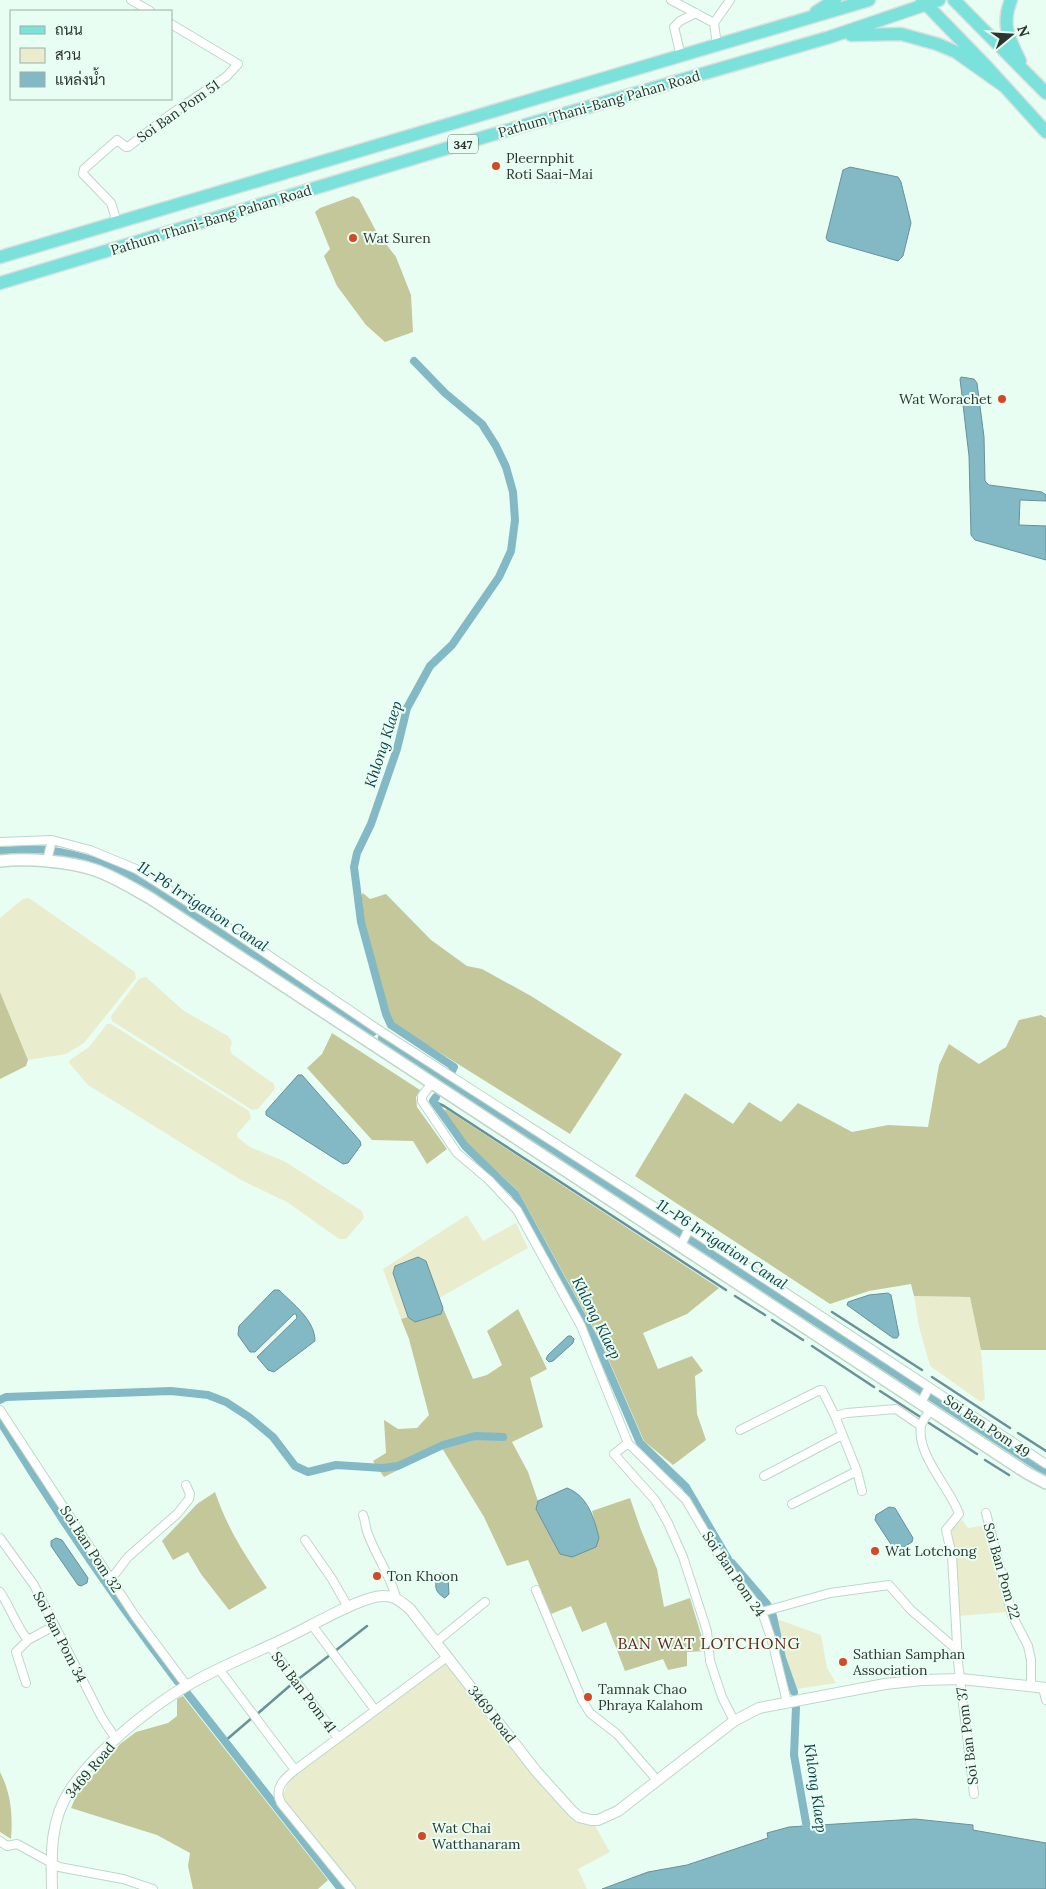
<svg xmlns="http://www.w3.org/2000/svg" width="1046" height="1889" font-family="Lora,Sarabun,serif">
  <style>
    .green { fill: #eaecce }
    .forest { fill: #c3c79a }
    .water { fill: #82b9c5; stroke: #689198 }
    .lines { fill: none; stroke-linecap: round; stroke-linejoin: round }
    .stream { stroke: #689198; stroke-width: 2.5 }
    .canal { stroke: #82b9c5; stroke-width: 8 }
    .minor-casing { stroke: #bdd7c9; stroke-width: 10 }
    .tertiary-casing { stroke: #bdd7c9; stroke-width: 12 }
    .secondary-casing { stroke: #bdd7c9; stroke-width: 14 }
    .primary-casing { stroke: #dddfde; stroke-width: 15 }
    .minor { stroke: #fff; stroke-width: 8 }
    .tertiary { stroke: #fff; stroke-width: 10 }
    .secondary { stroke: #fff; stroke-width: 11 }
    .primary { stroke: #7be2db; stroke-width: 12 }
    .poi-dot { fill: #d34925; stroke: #e9fef3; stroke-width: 2 }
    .labels { text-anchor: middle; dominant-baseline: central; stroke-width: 4; stroke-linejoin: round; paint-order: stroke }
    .shield { fill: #e9fef3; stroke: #64716a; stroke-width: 1 }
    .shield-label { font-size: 12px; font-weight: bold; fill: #2b3530 }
    .street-label { font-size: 14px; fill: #2b3530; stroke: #e9fef3 }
    .poi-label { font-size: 14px; fill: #2b3530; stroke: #e9fef3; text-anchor: start }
    .water-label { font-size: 15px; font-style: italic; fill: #0c4049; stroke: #e9fef3 }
    .quarter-label { font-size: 16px; letter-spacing: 1px; fill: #672413; stroke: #e9fef3 }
  </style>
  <rect width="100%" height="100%" fill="#e9fef3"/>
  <!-- green -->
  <path class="green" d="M29,898L135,972L136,978L84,1043L66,1054L28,1060L0,992V918L23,899Z
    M146,977L184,1011L228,1036L232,1042L230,1050L232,1054L274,1084L275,1089L258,1109L252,1110L112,1021L111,1016L139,979Z
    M107,1024H111L249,1111L251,1118L237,1134V1137L250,1147L284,1161L362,1211L364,1218L346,1239H339L287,1202L241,1180L88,1085L69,1063L70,1060L89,1047Z
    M467,1215L483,1241L516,1223L528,1248L439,1298L426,1261L393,1273L408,1317L401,1319L383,1269Z
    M914,1296L970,1297L981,1350L985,1399L981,1402L930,1366L919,1327Z
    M962,1520L968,1528L985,1525L1008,1612L959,1616L956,1555L950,1534L951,1529Z
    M777,1619L821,1635L827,1668L836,1683L797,1689L786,1658Z
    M447,1660L568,1810L593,1822L610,1852L578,1869L587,1889H356L282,1797L290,1778Z"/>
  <!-- forest -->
  <path class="forest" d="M353,196L359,199L376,231L396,257L411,295L413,332L385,342L366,325L337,286L324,256L330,249L315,212L320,208Z
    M363,893L370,899L386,894L431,940L467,966L482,969L531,996L622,1054L570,1134L386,1019L361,923L359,898Z
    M0,992L28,1060L26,1066L0,1079Z
    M1041,1015L1046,1018V1350H981L970,1297L914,1296L911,1284L869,1291L830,1304L635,1176L685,1093L733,1124L749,1102L781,1122L798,1103L852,1132L888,1125L928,1127L939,1065L949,1044L979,1064L1006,1047L1019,1020Z
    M332,1033L420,1090L416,1097L417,1107L447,1149L427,1164L413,1141L372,1140L307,1068L322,1054Z
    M446,1109L719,1288L687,1314L643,1333L658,1369L692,1356L703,1371L695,1376L697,1414L706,1440L673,1465L644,1441L600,1340L518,1191L468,1144L444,1111Z
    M443,1308L473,1379L487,1375L502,1365L487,1331L518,1309L547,1369L530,1378L543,1427L512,1442L528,1472L538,1501L536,1509L560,1554L572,1557L599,1538L592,1511L630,1498L641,1530L657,1569L664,1607L690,1598L706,1651L687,1652V1666L668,1670L663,1659L625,1671L606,1622L582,1632L571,1606L551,1614L528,1560L507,1566L484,1517L442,1448L384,1477L373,1461L386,1453L384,1420L398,1429L417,1428L429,1415L409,1339L401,1319L408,1317L415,1322L441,1314Z
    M215,1492C228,1530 245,1555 267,1588L229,1610L201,1574L188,1552L173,1560L162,1541L197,1504Z
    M183,1696L328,1880L318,1889H193L188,1866L190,1853L157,1835L71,1808L77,1794L120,1744L136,1732L168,1723L177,1716V1699Z
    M0,1772C11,1793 13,1816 11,1839L0,1832Z"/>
  <!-- water -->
  <path class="water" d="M850,167L898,177L901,182L911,223L903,256L898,261L828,241L826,238L843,170Z
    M961,377L974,379L977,383L984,437L985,481L989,485L1042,492L1046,495V501L1020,500L1019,525L1046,526V560L975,540L971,535L969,456L960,379Z
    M298,1075H302L360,1141L361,1145L348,1163L343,1164L266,1115V1111Z
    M418,1257L426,1261L443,1308L441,1314L415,1322L408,1317L393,1273L395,1266Z
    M274,1290H279C293,1304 315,1320 315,1341L274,1372L268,1370L257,1357L297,1318L296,1314H294L255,1352H250L238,1335L239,1326Z
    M888,1293L891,1295L899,1335L897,1338H893L847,1305L848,1302L869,1295Z
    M568,1336H571L574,1339L573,1343L553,1361L549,1362L546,1359L548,1355Z
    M567,1488C588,1496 594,1518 599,1538L596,1547L572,1557L560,1554L536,1509L538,1501Z
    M889,1507L895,1508L913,1538L912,1542L899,1550L894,1549L875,1520L876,1515Z
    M56,1538L62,1540L88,1578L87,1583L81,1586L78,1585L51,1546V1541Z
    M441,1573L446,1574L448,1577L449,1594L445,1598C434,1592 435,1586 437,1576Z
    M915,1819L973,1825V1830L1046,1843V1889H602L648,1872L687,1865L768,1838L767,1833L789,1827Z"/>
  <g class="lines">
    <!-- stream -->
    <path class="stream" d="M433,1101L444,1106L726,1290
      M735,1296L765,1315
      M832,1312L922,1370
      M772,1320L803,1340
      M812,1346L874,1387
      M932,1377L1010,1428
      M880,1391L922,1418
      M929,1423L977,1454
      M1018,1433L1046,1451
      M985,1460L1009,1475
      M335,1651L367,1626
      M297,1680L330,1655
      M256,1715L293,1683
      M225,1741L253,1717"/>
    <!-- canal -->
    <path class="canal" d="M414,361L445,393L482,424L496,446L506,467L513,492L515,520L511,551L499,577L452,645L430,666L407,708L397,749L371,824L357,853L354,867L361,922L386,1014L391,1025L454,1067L452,1071
      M0,851C15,850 32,848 47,850C85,855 120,869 153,888L373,1032
      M382,1038L1046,1472
      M436,1097L433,1101L465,1146L515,1194L597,1344L640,1443L686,1487L728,1559
      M0,1400L6,1397L171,1391L208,1395L226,1402L249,1417L273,1437L295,1466L308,1472L336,1465L383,1468L398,1466L443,1445L475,1436L503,1437
      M0,1421C55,1511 114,1598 178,1682
      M732,1563L767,1604L773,1616L782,1658L794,1692
      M187,1693L341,1889
      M796,1707L794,1755L808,1834"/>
    <defs>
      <path id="minor" d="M131,0L150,11
        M671,0L714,23L717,45
        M714,23L730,0
        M681,56L674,27L680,21L696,13
        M117,222L111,203L83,174L84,169L117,140L126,147H128L171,114L226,77L238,64L171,24
        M0,842L52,840L90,850L136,869L224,925L379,1030L689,1229L1046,1464
        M47,861L52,840
        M432,1083L422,1096V1101L457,1153L489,1180L517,1210L581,1326L628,1443L686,1500L719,1556L762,1612L772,1641L787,1702
        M681,1245L689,1229
        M921,1403L929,1387
        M931,1409C928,1414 922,1421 921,1426C916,1455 951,1489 959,1514L946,1530L952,1556L958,1662L974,1794
        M0,1410L135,1616L187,1686
        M835,1416L847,1413L896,1409L921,1426
        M740,1430L820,1390H822L835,1416L857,1471L862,1491
        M628,1443L614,1454L655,1500L668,1523L683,1557L707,1631L710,1661L722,1697L734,1721
        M764,1476L842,1435
        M792,1504L857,1471
        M986,1513L1012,1615L1028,1646L1031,1660V1687
        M363,1515C366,1522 365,1528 368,1534C376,1556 390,1575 396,1597
        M0,1538L34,1585L102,1718L116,1739
        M305,1540L332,1579L348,1607
        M111,1579L128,1557L178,1513L189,1499L190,1494L186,1485
        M536,1590L582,1700L590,1713L617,1734L657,1780
        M0,1592C11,1608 16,1626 28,1640
        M762,1612L830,1593L889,1585L911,1610L957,1650
        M312,1625L375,1710
        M436,1642L485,1602
        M269,1645L338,1738
        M219,1669L295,1770
        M26,1683L16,1652L28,1640L54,1626
        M1043,1688L1046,1700
        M0,1841L7,1846L17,1844L59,1867L123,1879L153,1889
        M351,1889L281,1803C273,1788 285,1778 295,1770L447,1657"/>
      <path id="tertiary" d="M52,1889C51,1855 50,1820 70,1790C91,1759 126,1728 156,1706C197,1675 245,1658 290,1636C311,1626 364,1595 384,1596C396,1596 401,1602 410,1609L536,1771L572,1811L579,1817L591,1820H598L618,1811L734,1721L759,1708L885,1684L922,1680L961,1679L1046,1688"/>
      <path id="secondary" d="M0,861C27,858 69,861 95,870C115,877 132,888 150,898L1027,1473L1046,1483"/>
      <path id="primary" d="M922,0L987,67L1046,132
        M954,0L1046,93
        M1011,0C1001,25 1009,38 1020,61
        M816,12L835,0
        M851,35L901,34L937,44L956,52L1004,86
        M0,257L869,0
        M0,283L491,135L830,37L939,0"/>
    </defs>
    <!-- minor casing -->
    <use href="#minor" class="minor-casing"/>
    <!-- tertiary casing -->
    <use href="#tertiary" class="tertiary-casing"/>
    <!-- secondary casing -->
    <use href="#secondary" class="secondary-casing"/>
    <!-- primary casing -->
    <use href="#primary" class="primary-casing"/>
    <!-- minor -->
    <use href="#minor" class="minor"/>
    <!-- tertiary -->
    <use href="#tertiary" class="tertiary"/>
    <!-- secondary -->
    <use href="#secondary" class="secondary"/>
    <!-- primary -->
    <use href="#primary" class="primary"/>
  </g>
  <!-- markers -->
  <g class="poi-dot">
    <circle cx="496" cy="166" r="5"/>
    <circle cx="353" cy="238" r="5"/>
    <circle cx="1002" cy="399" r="5"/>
    <circle cx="875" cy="1551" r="5"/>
    <circle cx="377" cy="1576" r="5"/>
    <circle cx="843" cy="1662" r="5"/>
    <circle cx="588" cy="1697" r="5"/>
    <circle cx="422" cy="1836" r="5"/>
  </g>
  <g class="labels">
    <!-- shield labels -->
    <rect class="shield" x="448" y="134.5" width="30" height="19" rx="4"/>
    <g class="shield-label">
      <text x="463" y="144">347</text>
    </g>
    <!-- street labels -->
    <g class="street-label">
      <text transform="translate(599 104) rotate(-16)">Pathum Thani-Bang Pahan Road</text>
      <text transform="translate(178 111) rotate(-35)">Soi Ban Pom 51</text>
      <text transform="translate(211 220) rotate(-17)">Pathum Thani-Bang Pahan Road</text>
      <text transform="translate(987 1426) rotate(34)">Soi Ban Pom 49</text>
      <text transform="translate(91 1549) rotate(57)">Soi Ban Pom 32</text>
      <text transform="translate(1002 1571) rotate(74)">Soi Ban Pom 22</text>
      <text transform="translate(734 1574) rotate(56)">Soi Ban Pom 24</text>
      <text transform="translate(60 1637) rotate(63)">Soi Ban Pom 34</text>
      <text transform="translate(304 1692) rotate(53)">Soi Ban Pom 41</text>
      <text transform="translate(492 1714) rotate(52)">3469 Road</text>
      <text transform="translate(967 1736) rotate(-97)">Soi Ban Pom 37</text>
      <text transform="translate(90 1770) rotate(-50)">3469 Road</text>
    </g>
    <!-- poi labels -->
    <g class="poi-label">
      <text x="506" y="158">Pleernphit<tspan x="506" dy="16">Roti Saai-Mai</tspan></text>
      <text x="363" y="238">Wat Suren</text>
      <text x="992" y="399" text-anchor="end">Wat Worachet</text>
      <text x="885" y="1551">Wat Lotchong</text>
      <text x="387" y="1576">Ton Khoon</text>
      <text x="853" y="1654">Sathian Samphan<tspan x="853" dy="16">Association</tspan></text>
      <text x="598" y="1689">Tamnak Chao<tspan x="598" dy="16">Phraya Kalahom</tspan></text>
      <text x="432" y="1828">Wat Chai<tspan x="432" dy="16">Watthanaram</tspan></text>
    </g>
    <!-- water labels -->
    <g class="water-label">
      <text transform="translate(383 744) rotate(-72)">Khlong Klaep</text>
      <text transform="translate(203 906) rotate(33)">1L-P6 Irrigation Canal</text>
      <text transform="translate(722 1244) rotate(33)">1L-P6 Irrigation Canal</text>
      <text transform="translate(597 1318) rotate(63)">Khlong Klaep</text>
      <text transform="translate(816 1788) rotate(82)">Khlong Klaep</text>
    </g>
    <!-- quarter labels -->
    <g class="quarter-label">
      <text x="709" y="1643">BAN WAT LOTCHONG</text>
    </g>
  </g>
  <!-- legend -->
  <rect x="10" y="10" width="162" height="90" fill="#e9fef3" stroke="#9daea5"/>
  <rect x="20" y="26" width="25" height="8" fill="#7be2db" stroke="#9daea5"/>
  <text x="55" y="35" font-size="15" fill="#2b3530">ถนน</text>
  <rect x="20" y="48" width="25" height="15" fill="#eaecce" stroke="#9daea5"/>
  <text x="55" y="60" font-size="15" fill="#2b3530">สวน</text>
  <rect x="20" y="72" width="25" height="15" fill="#82b9c5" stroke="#9daea5"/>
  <text x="55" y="85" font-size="15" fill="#2b3530">แหล่งน้ำ</text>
  <!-- north arrow -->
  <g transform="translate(1011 35) rotate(72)" stroke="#e9fef3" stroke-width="4" paint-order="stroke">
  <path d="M0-4L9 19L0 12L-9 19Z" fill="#2b3530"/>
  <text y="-8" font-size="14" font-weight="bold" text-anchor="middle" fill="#2b3530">N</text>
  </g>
</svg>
